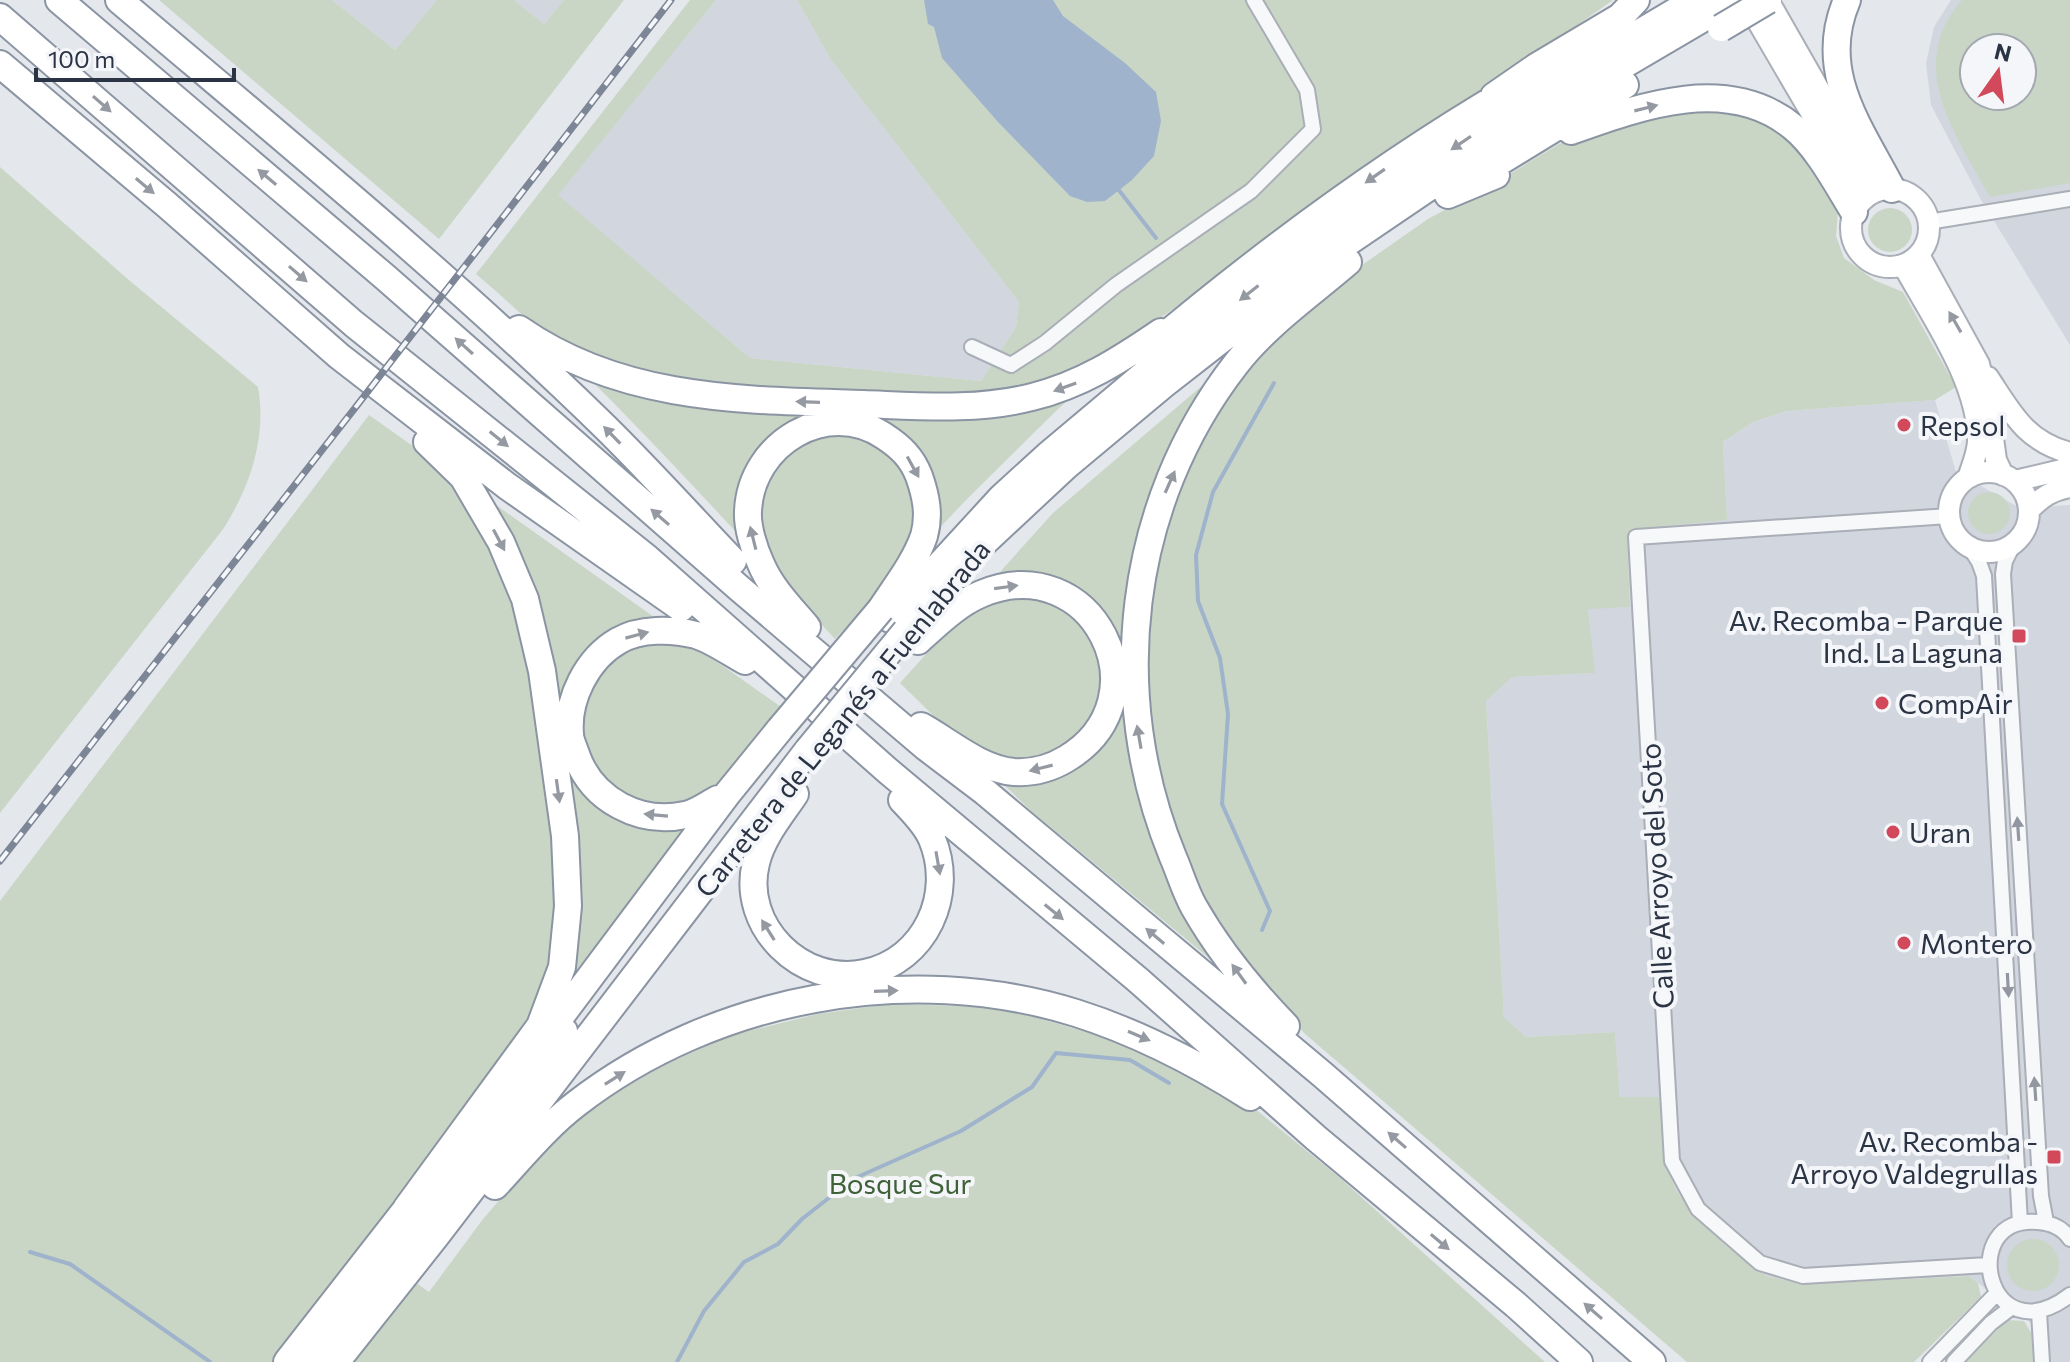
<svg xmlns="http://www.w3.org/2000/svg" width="2070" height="1362" font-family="Commissioner,sans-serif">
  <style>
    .built { fill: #d2d6de; fill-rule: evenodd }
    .green { fill: #c9d6c5; fill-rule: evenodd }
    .water { fill: #9fb4cc }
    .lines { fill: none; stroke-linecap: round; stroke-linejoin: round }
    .stream { stroke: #9fb4cc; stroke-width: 4 }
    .street-casing { stroke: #a9aeb7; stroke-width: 18 }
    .secondary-casing { stroke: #a9aeb7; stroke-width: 24 }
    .highway-casing { stroke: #8b94a3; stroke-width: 30 }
    .street { stroke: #f7f8fa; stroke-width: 14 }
    .secondary { stroke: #fff; stroke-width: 20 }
    .highway { stroke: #fff; stroke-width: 26 }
    .rail-casing { stroke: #7d8696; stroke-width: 7 }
    .rail { stroke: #f4f6f9; stroke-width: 4; stroke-dasharray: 12; stroke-linecap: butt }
    .highway-bridge-casing { stroke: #8b94a3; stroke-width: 30; stroke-linecap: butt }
    .highway-bridge { stroke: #fff; stroke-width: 26 }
    .oneway { fill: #959aa2 }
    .oneway2 { fill: #9196a0 }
    .poi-dot { fill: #d1495b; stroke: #f4f6f9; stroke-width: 3 }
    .labels { text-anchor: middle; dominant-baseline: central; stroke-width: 8; stroke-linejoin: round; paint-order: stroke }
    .poi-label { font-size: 28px; fill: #2b3445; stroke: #f4f6f9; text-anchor: start }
    .street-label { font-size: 28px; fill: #2b3445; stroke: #f4f6f9 }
    .park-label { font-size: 28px; fill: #3f6138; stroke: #f4f6f9 }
  </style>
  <rect width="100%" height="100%" fill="#e4e7ec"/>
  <!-- built -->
  <path class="built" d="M332,0H437L395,50Z
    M514,0H564L544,24Z
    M716,0H797L831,60L1019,302L1016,327L981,381L750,358L557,195Z
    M1951,0H2070V345L1980,198L1931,105L1926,63L1934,27ZM1974,48H2022V96H1974Z
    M1935,400L1956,472L2020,508L2070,505V1362H2050L2048,1336L1969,1276L1806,1284L1766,1276L1726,1246L1676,1191L1667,1166L1620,1097L1615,1032L1526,1037L1504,1017L1486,700L1512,677L1594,673L1588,608L1630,607L1628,557L1636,537L1665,526L1727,519L1723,442L1753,422L1786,411Z"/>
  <!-- green -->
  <path class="green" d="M159,0H332L395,50L437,0H514L544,24L564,0H624L439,239Z
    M690,0H716L558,195L750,358L981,381L1016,327L1019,302L831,60L797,0H1613L1146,328L1056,411L965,501L835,639C719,515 606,385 476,274Z
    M1962,0H2070V183L1990,197C1956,135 1904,66 1962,0ZM1974,48H2022V96H1974Z
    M1724,105L1789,134L1838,211L1836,236L1844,258L1874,280L1903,292L1956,387L1935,400L1786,411L1753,422L1723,442L1727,520L1665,526L1636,537L1628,557L1630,607L1588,609L1595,673L1512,677L1486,701L1504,1017L1526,1037L1615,1032L1620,1097H1659L1667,1166L1676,1191L1726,1246L1766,1276L1806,1284L1969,1276L1978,1283L1981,1297L1914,1362H1687L1304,1033L1210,918L1166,816L1146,719L1142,622L1160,541L1197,448L1233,380L1284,330L1342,279L1428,219L1500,180L1559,144L1601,128Z
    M0,167L130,281L258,387C267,437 250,486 224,528L0,813Z
    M1868 230a22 22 0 1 1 44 0a22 22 0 1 1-44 0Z
    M1224,367L1171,442L1131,555L1129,754L1209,958L1031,811L900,683L1053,513Z
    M369,415L781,707L363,1245L429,1292L483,1219L551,1141L610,1096L666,1064L732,1035L818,1014L889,1004L1001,1007L1103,1037L1163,1059L1249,1104L1340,1178L1545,1362H0V901Z
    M1968 513a21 21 0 1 1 42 0a21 21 0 1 1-42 0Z
    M2007 1265a26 26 0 1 1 52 0a26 26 0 1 1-52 0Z
    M2007,1320L2024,1321L2033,1336L2034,1362H1966Z"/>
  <!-- water -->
  <path class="water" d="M924,0H1053L1063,16L1125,63L1156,92L1161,121L1154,156L1132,180L1105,201L1087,202L1070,196L998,122L942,58L934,27L928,24Z"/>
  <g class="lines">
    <!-- stream -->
    <path class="stream" d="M1118,189L1156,238
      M1262,930L1270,911L1222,804L1228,714L1220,658L1198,601L1196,555L1213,492L1274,383
      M30,1252L70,1264L210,1362
      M677,1362L704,1311L744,1262L778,1244L802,1219L853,1179L961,1131L1032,1087L1056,1053L1130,1060L1169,1083"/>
    <defs>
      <path id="street" d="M1928,222L2070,199
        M972,347L1011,365L1045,343L1116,285L1251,191L1313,129L1307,90L1254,0
        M1949,516L1636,537L1672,1161L1698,1209L1760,1263L1803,1276L1988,1265
        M2014,543L2005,561L2003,574L2041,1196L2046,1222
        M1970,548L1979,562L1984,576L2020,1223
        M2070,1239C2063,1228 2051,1223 2038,1222C1956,1214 1986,1359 2070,1295
        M2039,1312L2042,1362
        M1930,1362L1996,1294
        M1954,1362L1991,1323L2012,1307"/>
      <path id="secondary" d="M1745,0L1862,200
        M1768,0L1877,191
        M1851 228a39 39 0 1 1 78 0a39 39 0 1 1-78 0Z
        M1919,255L1979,364L1988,402L1996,460L2003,475
        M1903,265C1931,316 1979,383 1978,442C1977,455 1972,466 1968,478
        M1988,377C2012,413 2025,441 2070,453
        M1949 512a40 40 0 1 1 80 0a40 40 0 1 1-80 0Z
        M2015,481L2070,468
        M2029,510C2042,497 2052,490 2070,487"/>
      <path id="highway" d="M59,0L385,277L739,588L927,748L985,792L1323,1075L1652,1362
        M119,0C283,139 449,275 603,425C648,469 690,516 733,561
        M1847,0C1816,72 1860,127 1892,189
        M0,17L354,324L647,558L888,771L1138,980L1316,1138L1516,1305L1579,1362
        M0,64L167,205L339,356L507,486L681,608
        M1494,96L1536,67L1620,17L1636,0
        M1571,131C1641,106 1728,74 1793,127C1817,146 1838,186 1854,212
        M1478,175L1625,85
        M1448,195L1496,175
        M519,329C622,401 743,400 863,404C919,406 977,411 1032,397C1081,385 1120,360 1161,332
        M1150,348C1263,253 1383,164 1511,89
        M890,619L1002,497L1047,456L1147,372L1323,236L1513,108L1695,0
        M807,627C791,608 771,588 761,564C754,549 747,527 748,511C751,443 827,398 884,436C901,447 912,458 919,476C926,496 930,515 924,536C915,562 896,586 881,609
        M906,631L976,550L1066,466L1163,385L1332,253L1516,128L1734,0
        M918,641C937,624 957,604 981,594C1092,547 1168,698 1066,759C1051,768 1032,773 1014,772C980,769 950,742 921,726
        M795,794C781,815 762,837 756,863C740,926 802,987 865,973C926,960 955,894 932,839C926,824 913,812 902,800
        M718,799C708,804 697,813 685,815C640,825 593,800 577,757C575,750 570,741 570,734C567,699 587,659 618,641C640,628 672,629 696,635C712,640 729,652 745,661
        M1286,1026C1251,990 1219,951 1194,907C1185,891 1180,873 1173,857C1106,694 1127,504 1236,364C1266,325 1311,294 1348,262
        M543,1040L728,793L780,729
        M495,1186C521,1158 546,1127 576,1104C714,997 909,961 1076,1013C1139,1033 1195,1062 1250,1097
        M406,1209L540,1026L562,967L568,906L565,836L542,671L525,599L501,542L463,477L427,442
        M287,1362L415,1198
        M310,1362L564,1031
        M336,1362L436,1236L808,750"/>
    </defs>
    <!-- street casing -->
    <use href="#street" class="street-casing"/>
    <!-- secondary casing -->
    <use href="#secondary" class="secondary-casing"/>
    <!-- highway casing -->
    <use href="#highway" class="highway-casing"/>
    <!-- street -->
    <use href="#street" class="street"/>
    <!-- secondary -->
    <use href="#secondary" class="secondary"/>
    <!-- highway -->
    <use href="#highway" class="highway"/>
    <defs>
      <path id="rail" d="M0,861L355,408L671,0"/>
    </defs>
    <!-- rail casing -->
    <use href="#rail" class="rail-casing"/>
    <!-- rail -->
    <use href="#rail" class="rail"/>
    <defs>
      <path id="highway-bridge" d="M1721,28L1768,0
        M780,729L881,609
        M808,750L906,631"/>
    </defs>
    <!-- highway-bridge casing -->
    <use href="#highway-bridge" class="highway-bridge-casing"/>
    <!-- highway-bridge -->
    <use href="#highway-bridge" class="highway-bridge"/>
  </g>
  <!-- one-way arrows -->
  <defs><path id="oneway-solid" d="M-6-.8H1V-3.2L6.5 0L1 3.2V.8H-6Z" transform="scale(2)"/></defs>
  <g class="oneway">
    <use href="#oneway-solid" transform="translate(102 104) rotate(41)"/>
    <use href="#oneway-solid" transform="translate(1646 108) rotate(-14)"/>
    <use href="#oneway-solid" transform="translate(1461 143) rotate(146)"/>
    <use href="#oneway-solid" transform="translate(1375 176) rotate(145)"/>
    <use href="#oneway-solid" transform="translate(267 177) rotate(-140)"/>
    <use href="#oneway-solid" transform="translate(145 186) rotate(40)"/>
    <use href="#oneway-solid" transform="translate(298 274) rotate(41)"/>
    <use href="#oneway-solid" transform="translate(1249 293) rotate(142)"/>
    <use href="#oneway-solid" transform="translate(1955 322) rotate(-120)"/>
    <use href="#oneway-solid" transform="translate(464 346) rotate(-138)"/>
    <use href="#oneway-solid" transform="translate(1065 387) rotate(160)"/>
    <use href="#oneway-solid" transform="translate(808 402) rotate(-178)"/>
    <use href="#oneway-solid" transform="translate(612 435) rotate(-134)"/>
    <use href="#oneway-solid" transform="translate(499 439) rotate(39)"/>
    <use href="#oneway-solid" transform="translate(913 467) rotate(61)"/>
    <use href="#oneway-solid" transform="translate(1170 482) rotate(-66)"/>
    <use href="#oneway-solid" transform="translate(660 517) rotate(-139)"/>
    <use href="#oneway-solid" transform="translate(753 538) rotate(-104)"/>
    <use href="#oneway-solid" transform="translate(499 540) rotate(62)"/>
    <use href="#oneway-solid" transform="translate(1006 587) rotate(-8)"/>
    <use href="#oneway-solid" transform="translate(637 635) rotate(-15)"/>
    <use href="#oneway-solid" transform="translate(1139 737) rotate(-100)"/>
    <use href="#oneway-solid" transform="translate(1041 768) rotate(166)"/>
    <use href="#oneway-solid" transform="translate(558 791) rotate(82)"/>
    <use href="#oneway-solid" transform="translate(656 815) rotate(-175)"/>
    <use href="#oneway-solid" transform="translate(938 863) rotate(80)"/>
    <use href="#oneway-solid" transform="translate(1054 912) rotate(39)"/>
    <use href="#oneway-solid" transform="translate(768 930) rotate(-122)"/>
    <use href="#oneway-solid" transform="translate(1155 936) rotate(-140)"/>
    <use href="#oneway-solid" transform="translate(1239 974) rotate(-126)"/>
    <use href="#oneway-solid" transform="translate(886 991) rotate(-2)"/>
    <use href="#oneway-solid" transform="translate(1139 1036) rotate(23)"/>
    <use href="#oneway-solid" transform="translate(615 1078) rotate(-32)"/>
    <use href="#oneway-solid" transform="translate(1397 1140) rotate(-139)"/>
    <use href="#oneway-solid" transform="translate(1440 1242) rotate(40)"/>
    <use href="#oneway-solid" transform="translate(1593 1311) rotate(-139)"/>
  </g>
  <g class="oneway2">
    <use href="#oneway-solid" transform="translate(2018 829) rotate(-94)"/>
    <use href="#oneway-solid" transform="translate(2008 985) rotate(87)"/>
    <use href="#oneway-solid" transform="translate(2035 1089) rotate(-94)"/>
  </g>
  <!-- markers -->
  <g class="poi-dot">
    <circle cx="1904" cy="425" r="8"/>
    <rect x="2011" y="628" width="16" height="16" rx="4"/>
    <circle cx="1882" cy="703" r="8"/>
    <circle cx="1893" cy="832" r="8"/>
    <circle cx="1904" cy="943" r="8"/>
    <rect x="2046" y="1149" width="16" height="16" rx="4"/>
  </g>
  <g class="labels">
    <!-- poi labels -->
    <g class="poi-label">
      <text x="1920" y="425">Repsol</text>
      <text x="2003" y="620" text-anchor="end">Av. Recomba - Parque<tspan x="2003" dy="32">Ind. La Laguna</tspan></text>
      <text x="1898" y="703">CompAir</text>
      <text x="1909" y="832">Uran</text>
      <text x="1920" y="943">Montero</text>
      <text x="2038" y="1141" text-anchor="end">Av. Recomba -<tspan x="2038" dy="32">Arroyo Valdegrullas</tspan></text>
    </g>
    <!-- street labels -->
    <g class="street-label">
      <text transform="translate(842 718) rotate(-51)">Carretera de Leganés a Fuenlabrada</text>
      <text transform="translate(1656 876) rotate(-93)">Calle Arroyo del Soto</text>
    </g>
    <!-- park labels -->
    <g class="park-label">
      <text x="900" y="1183">Bosque Sur</text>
    </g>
  </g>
  <!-- north arrow -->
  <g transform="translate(1998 72) rotate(14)"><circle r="38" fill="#f4f6f9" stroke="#a4a8b1" stroke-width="2"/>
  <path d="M0-6L14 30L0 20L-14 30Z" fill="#d1495b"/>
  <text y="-12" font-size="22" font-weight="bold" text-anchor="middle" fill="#2b3445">N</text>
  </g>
  <!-- scale -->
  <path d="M36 68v12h198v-12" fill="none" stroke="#2b3445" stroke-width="4"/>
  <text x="48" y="68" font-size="24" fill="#2b3445" stroke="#f4f6f9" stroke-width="6" paint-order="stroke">100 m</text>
</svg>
